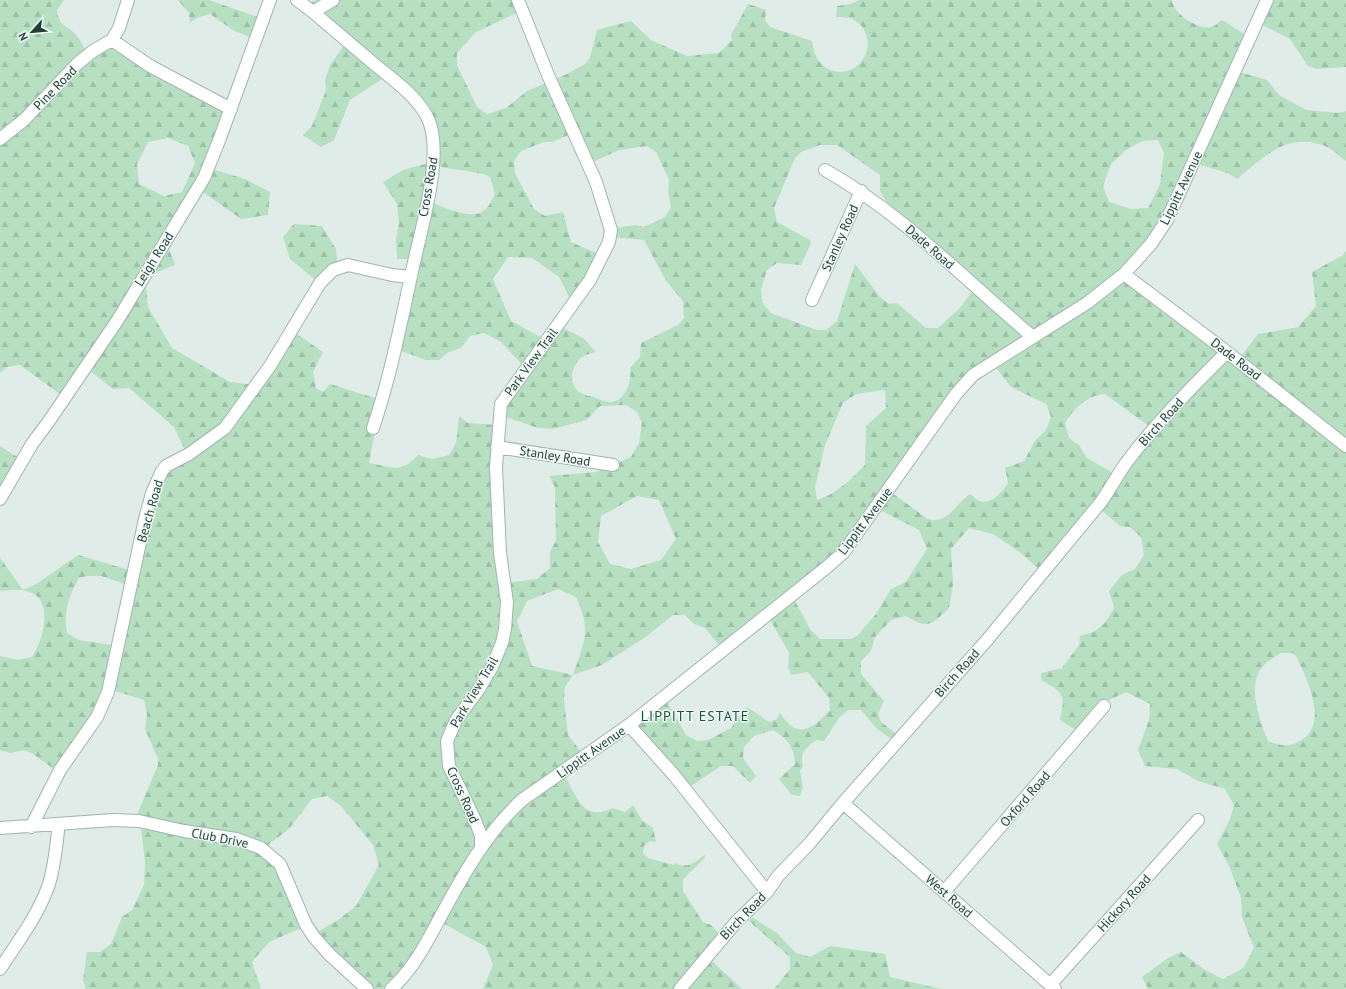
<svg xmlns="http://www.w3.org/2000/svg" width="1346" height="989" font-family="'PT Sans',sans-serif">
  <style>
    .forest { fill: url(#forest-firs); fill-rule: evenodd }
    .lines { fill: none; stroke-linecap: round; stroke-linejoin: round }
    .minor-casing { stroke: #a2b4af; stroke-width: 14 }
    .tertiary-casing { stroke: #a2b4af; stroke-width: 14 }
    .minor { stroke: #fff; stroke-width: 12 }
    .tertiary { stroke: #fff; stroke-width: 12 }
    .labels { text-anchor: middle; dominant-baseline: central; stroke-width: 3; stroke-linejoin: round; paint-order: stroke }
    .street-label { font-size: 13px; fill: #1f3e37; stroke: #f1f9f5 }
    .neighbourhood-label { font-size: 14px; letter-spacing: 1px; fill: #1a5246; stroke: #f1f9f5 }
  </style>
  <defs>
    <pattern id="forest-firs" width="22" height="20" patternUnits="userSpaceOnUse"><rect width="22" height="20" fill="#b7e0c3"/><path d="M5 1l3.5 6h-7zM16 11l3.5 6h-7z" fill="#9dc1a8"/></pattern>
  </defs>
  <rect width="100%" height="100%" fill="#e0ece7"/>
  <!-- forest -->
  <path class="forest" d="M0,0H64L57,10C59,28 67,24 76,35C82,40 85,51 89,58L118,41L160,69L231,105L212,169L245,179L270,192L268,215L241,219L203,192L167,244L175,265L145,277L148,307L172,348L230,382L255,385L294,332L323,352L313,372L316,388L323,392L330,384L381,400L369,463C393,467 401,474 418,455L432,459L449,455L456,443L459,416L468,423L498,425L505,583L537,579L550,568V551L556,541L555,487L549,476L596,472L631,457L639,443L642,423L637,412L626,405L600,406L586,420L553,429L538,428L503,416L504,407L526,369L500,341L484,333L470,336L461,348L447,353L439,360H426L396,349L414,261L406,259H397L396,240L399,223L397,204L383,182L403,170L436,161L429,115L391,73L350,100L334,140L321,147L303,135L312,126L326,90L325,81L330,65L348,40L311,2L316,0H521L525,9L476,32L457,53V65L477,107L487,114L506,108L527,91L567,74L585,64L590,58L597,30L631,21L651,40L687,56L719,53L732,40L731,35L748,4L766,10L765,20L770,27L812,41C813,52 818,64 828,69C862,84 883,37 854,20C850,17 842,17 836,17L837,6L851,4L859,0H1172C1173,14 1198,30 1212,27C1215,26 1219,22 1222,20L1246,35L1236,71L1267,80L1279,95L1306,110L1339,113L1346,111V161C1340,157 1335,151 1329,148C1291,130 1265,155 1237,179L1230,174L1195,163L1129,272L1238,360L1258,334L1298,327L1316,306L1312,272L1343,255L1346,251V989H1148L1142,977L1168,958L1181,952L1205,970L1223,979L1243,968L1254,948L1242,917L1241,898L1230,868L1217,844L1230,819L1234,805L1225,789L1198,781L1177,769L1145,766L1138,750L1149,720L1150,704L1126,692L1105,702L1077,731L1060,720C1065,693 1065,694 1041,680V673L1062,668L1079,645L1080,636C1098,632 1106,625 1114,607L1109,591L1122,575L1135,569L1144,555L1141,537L1130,527L1120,526L1101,510L1045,575L1021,553L993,534L969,528L951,549L953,584L949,608C931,625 929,630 906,616L891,620L875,637L871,651L861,661V674L884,701L878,714L881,722L903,739L904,744L901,746L876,728L861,710H848L839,718L824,741L816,740C806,748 799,753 803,766L800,771L803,787L800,796L792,795L779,779L795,764C794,746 788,740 773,730L754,736L744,747L743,758L756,776L750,783L733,766H721L688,788L635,724L666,700L686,735L697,741L708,740L731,728L747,707L769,722L777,719L780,713C797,740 812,730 830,710L829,698L808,672L791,675L788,667L789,653L769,618L723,650L705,628L694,624L685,615H673L647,636L602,665L573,675L565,687L564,700L568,735L585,757L564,774C576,795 583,823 612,808L625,812L633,805L642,820L653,828L656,842L650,841L644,846L643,853L648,858L674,865L676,863C688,870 696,861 706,854L704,859L683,879V891L703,922L711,925L727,942L712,961L742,989H483L493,965L486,947L441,922L391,989H370L312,935L338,920L356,906L379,865L373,845L341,806L327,796L312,799L289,829L269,844V848L304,924L299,929L269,942L252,962L261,989H86L83,980L87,952H100L111,944L122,917L132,910L144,885L145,861L140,820L136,817L158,765V759L145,729L147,715L144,700L112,690L58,772L33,754L24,750L10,753L0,750V656L18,660L32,657C42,642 53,606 34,594C23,588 11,590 0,591V558L23,590L38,583L78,555L136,572L162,476L187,454L174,427L129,388L113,389L90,371L87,373L68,400L20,365L7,367L0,373ZM575,132L593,162L619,150L647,146L656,152L669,180L668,192L671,207L665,217L644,227L635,225L616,228L611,237L644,240L666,281L683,301L684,318L678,325L641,343L640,357L630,368C632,381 626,403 608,402C604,401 598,399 594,397C587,396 581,394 577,390C572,386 571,375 573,370C578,357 584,355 596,352L583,338L563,328L546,340L511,321L493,279L508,257L532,258L559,277L572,302L601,255L571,242L563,212L545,216L534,209L515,173L514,161L521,151L544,142H552ZM168,138L188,146L195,163L182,192L164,196L139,184L137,164L148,142ZM1158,140L1164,153L1160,184L1148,208L1131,209L1109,202L1103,186L1111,164L1126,150L1143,141ZM820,145H837L880,175V191L889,206L976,286L960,308L938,328H926L897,303L889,304L880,297L855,264L837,321L826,330H817L771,313L762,302L761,290L767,270L777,263L801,265L811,243L810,240L777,222L774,208L795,158L801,152ZM436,162L441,167L484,174L490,177L495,194C491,201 488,210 480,213C466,218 441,206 427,201ZM994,365L1011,387L1046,404L1051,417L1046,430L1035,441L1024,461L1005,468L1008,483C1003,491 992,505 980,501C977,500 973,496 970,494C955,504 948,525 928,519L892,493L977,374ZM885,390L886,408L866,426L865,465C851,479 837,494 817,500L815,487L825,445L843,403L856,394ZM1105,394L1153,429L1120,477L1087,458L1079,445L1069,438L1065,423C1074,408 1088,395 1105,394ZM637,496L659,500L676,539L661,560L631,569L610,564L598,542L601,516ZM880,510L919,530L927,549L906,582L891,589L876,614L858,635L851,639H820L810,629L794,599ZM87,576H101L131,586L117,646L79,640L67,633C63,612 69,596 79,578ZM558,589L576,597C592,632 584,641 573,675L532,666L517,621L527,601ZM1281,653H1292L1296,656C1307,679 1331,727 1298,742C1287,747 1280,746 1268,741C1260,721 1246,686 1263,666C1267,661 1275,657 1281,653Z
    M178,0H209L266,20L258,41L233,30L210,14L196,18L190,23L189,13Z
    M1270,0H1346V67L1317,69L1308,66L1290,39L1259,23Z
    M294,224L322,226L336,249L338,267L319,283L290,259L283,237Z
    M0,446L22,460L0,489Z
    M752,917L777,933L796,953L810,957L830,946L885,954L890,977L941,989H774L790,969V957L749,921Z"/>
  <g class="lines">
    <defs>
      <path id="minor" d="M297,0L313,12C333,29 353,46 373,63C392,79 419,97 429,121C444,159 419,235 411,276C400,327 390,378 373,428
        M313,12L333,0
        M112,40L150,66L231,109
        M0,139L24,120L77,64L93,51L112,40L119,28L128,0
        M825,170C903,214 965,280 1033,337
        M1124,274L1227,352L1346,446
        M812,300L861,191
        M497,447L613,465
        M629,725L673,774L767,892
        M843,803L1055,989
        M31,827L60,770L97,717L108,692L145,519L152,493L162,471L166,466L189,454L225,428L270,366L320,283L333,270L348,265L392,275L410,277
        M0,828L113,820L139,821L184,831L236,839L261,848L280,864L306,925L314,937L329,954L367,989
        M481,848V836L475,820L449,766L447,741L456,720L479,689L492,667L502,643L505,629L507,602L500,553L496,467L501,404L590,280L609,242L611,230L596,182L548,75L518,0
        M944,892L1104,706
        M0,969C17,943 37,917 48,887C55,867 56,845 59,824
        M1050,985L1198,820
        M391,989C414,969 427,941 441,916C463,875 487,832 522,800L629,725L827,567L843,553L956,394L973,375L1087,303L1124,274L1151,244L1167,220L1267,0
        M680,989L737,921L767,892L778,876L809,844L843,803L987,640L1101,502C1110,489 1117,476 1126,463C1155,424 1193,386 1227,352"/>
      <path id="tertiary" d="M0,499L32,444L49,421L117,321L204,178L220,138L270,0"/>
    </defs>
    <!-- minor casing -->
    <use href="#minor" class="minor-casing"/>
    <!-- tertiary casing -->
    <use href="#tertiary" class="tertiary-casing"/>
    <!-- minor -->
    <use href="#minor" class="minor"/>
    <!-- tertiary -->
    <use href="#tertiary" class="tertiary"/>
  </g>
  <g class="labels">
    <!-- street labels -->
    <g class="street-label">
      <text transform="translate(55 88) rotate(-46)">Pine Road</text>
      <text transform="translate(428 187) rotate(-80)">Cross Road</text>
      <text transform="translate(1181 188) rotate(-64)">Lippitt Avenue</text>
      <text transform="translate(840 238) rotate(-66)">Stanley Road</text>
      <text transform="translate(930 247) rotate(41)">Dade Road</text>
      <text transform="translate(154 259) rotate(-58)">Leigh Road</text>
      <text transform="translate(1236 359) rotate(38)">Dade Road</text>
      <text transform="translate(531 362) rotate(-54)">Park View Trail</text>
      <text transform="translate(1161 422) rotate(-48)">Birch Road</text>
      <text transform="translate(555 456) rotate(9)">Stanley Road</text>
      <text transform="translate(150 511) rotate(-74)">Beach Road</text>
      <text transform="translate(865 521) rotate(-53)">Lippitt Avenue</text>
      <text transform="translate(957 673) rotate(-48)">Birch Road</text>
      <text transform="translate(474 692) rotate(-59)">Park View Trail</text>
      <text transform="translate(591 752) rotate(-35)">Lippitt Avenue</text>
      <text transform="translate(463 795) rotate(66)">Cross Road</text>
      <text transform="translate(1025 799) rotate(-49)">Oxford Road</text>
      <text transform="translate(220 838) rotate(11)">Club Drive</text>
      <text transform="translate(949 896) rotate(41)">West Road</text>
      <text transform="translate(1124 903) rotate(-48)">Hickory Road</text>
      <text transform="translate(743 916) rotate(-46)">Birch Road</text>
    </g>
    <!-- neighbourhood labels -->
    <g class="neighbourhood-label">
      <text x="695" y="716">LIPPITT ESTATE</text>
    </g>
  </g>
  <!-- north arrow -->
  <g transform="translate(32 32) rotate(243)" stroke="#f1f9f5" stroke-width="3" paint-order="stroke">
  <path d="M0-3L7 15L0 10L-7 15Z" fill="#1f3e37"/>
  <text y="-6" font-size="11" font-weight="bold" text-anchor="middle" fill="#1f3e37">N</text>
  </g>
</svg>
